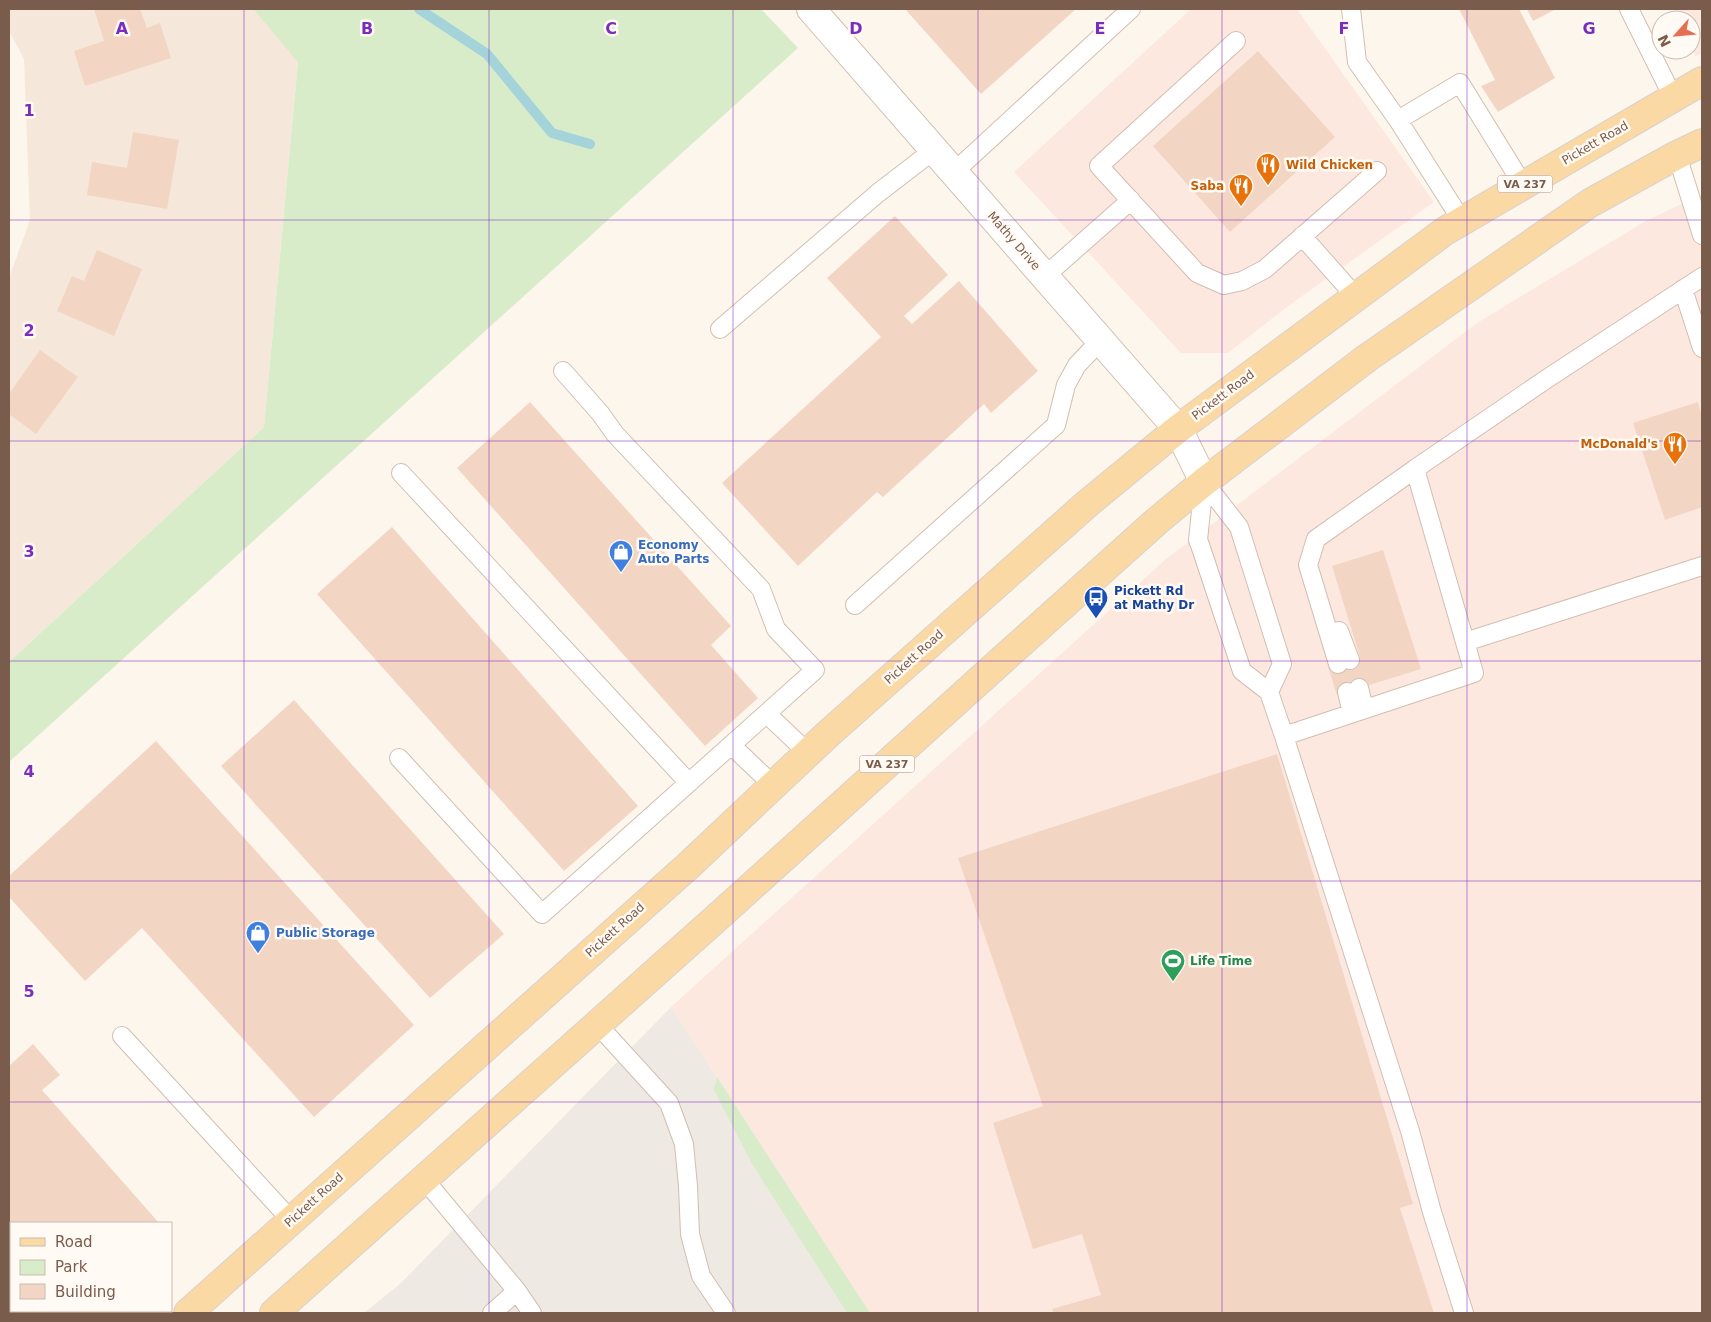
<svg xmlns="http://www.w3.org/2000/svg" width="1711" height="1322" font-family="'DejaVu Sans',sans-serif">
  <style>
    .residential { fill: #f5e8da }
    .commercial { fill: #fde8e0 }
    .industrial { fill: #efe9e4 }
    .green { fill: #d8ecc9 }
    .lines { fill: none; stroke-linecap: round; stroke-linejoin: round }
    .stream { stroke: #a5d3da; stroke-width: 10 }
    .building { fill: #f3d5c3 }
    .service-casing { stroke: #d1beb0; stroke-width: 20 }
    .minor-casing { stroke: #d1beb0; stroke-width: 30 }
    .primary-casing { stroke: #dad1cd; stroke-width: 30 }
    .service { stroke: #fff; stroke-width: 18 }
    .minor { stroke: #fff; stroke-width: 28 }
    .primary { stroke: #fbd9a5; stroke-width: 28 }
    .grid { fill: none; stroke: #7b2cbf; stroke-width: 1; stroke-opacity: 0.55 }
    .labels { text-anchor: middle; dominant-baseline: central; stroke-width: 5; stroke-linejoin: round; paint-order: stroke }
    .shield { fill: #fffaf3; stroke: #a28b7f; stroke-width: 1 }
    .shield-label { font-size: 11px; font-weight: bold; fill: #7a5c4d }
    .street-label { font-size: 12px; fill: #7a5c4d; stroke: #fffaf3 }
    .food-label { font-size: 12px; font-weight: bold; fill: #c56008; stroke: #fffaf3; text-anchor: end }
    .shop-label { font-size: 12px; font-weight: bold; fill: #366cbe; stroke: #fffaf3; text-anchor: start }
    .transit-label { font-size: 12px; font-weight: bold; fill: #164399; stroke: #fffaf3; text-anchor: start }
    .leisure-label { font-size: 12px; font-weight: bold; fill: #27864d; stroke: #fffaf3; text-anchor: start }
    .grid-label { font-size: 16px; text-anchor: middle; font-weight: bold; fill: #7b2cbf; stroke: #fffaf3; stroke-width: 5; stroke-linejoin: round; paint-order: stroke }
  </style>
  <rect width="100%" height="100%" fill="#fdf6ec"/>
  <!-- residential -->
  <path class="residential" d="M9,9H253L298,61L264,427L9,662V278L30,220L24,59L9,31Z"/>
  <!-- commercial -->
  <path class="commercial" d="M1191,9H1297L1434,202L1291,304L1228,353H1181L1014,172Z
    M1680,9H1702V54L1695,56L1691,43V20H1684Z
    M1702,194V1313H870L671,1007L1166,559L1477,323L1644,222Z"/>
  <!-- industrial -->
  <path class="industrial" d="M671,1007L870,1313H364L401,1283Z"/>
  <!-- green -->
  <path class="green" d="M253,9H761L798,48L9,762V662L264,427L298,62Z
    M717,1077L870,1313H847L752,1164L714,1090Z"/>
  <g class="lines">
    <!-- stream -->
    <path class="stream" d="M419,9L487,54L552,133L590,144"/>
  </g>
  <!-- building -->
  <path class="building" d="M94,9H140L147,28L160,23L171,58L85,86L74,51L104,41Z
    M905,9H1076L981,94Z
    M1459,9H1519L1555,78L1498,112L1481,86L1495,80Z
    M1527,9H1556L1533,21Z
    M1258,51L1335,137L1230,232L1153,146Z
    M133,132L179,140L167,209L87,195L92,162L127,168Z
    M895,216L948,275L904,316L912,324L959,281L1038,371L991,413L984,404L883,497L877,492L798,566L722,483L881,337L827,278Z
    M97,250L142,269L114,336L57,311L72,276L84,281Z
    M40,350L78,377L36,434L9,414V394Z
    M530,402L731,626L711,645L758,698L705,746L457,468Z
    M1698,402L1702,417V507L1665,520L1633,423Z
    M392,527L638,806L564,871L317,594Z
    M1383,550L1421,669L1337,695L1328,667L1360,657L1332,566Z
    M294,700L504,934L430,998L221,766Z
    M156,741L414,1025L314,1117L142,928L85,981L9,897V876Z
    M1277,754L1413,1204L1400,1208L1434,1313H1054L1052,1309L1101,1295L1082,1234L1033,1249L993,1123L1043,1106L958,858Z
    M33,1044L60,1075L42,1090L159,1223H11V1262L9,1259V1066Z
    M54,1311H84L81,1313H56Z"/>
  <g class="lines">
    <defs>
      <path id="service" d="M1351,9L1357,62L1398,120
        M1629,9L1673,97
        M1236,41L1099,166L1197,273L1224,285L1242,281L1265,269L1377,171
        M1677,155L1702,235
        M954,172L1131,9
        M1462,221L1398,120L1460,83L1523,185
        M1302,236L1356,297
        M1045,276L1131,200
        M1683,289L1702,348
        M720,329L878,193L934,150
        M401,473L689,783
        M1204,482L1198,540L1200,545L1242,671L1269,692L1284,736L1410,1131L1432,1212L1464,1313
        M1204,482L1239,527L1282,664L1269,692
        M855,605L1056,425L1066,385L1077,365L1101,340
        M1339,631L1350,660
        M1465,642L1702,566
        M1338,664L1308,565L1316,539L1415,469
        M1359,688L1364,708
        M1347,692L1352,713
        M767,714L808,753
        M1284,736L1474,673L1415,469L1545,380L1702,277
        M731,745L773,785
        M399,758L542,914L815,670L776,629L761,589L615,434L600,413L563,371
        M597,1024L669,1103L684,1144L688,1186L690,1234L701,1276L726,1313
        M122,1036L291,1220
        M424,1179L517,1291L492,1313
        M517,1291L532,1313"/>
      <path id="minor" d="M811,9L1178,429L1204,482"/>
      <path id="primary" d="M188,1313L688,866L828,734L1088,503L1178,429L1445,231L1702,81
        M274,1313L721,914L1002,660L1157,521L1204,482L1367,358L1590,203L1677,155L1702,143"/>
    </defs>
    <!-- service casing -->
    <use href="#service" class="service-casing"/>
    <!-- minor casing -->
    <use href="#minor" class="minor-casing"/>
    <!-- primary casing -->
    <use href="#primary" class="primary-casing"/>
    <!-- service -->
    <use href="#service" class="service"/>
    <!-- minor -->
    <use href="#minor" class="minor"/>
    <!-- primary -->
    <use href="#primary" class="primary"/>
  </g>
  <!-- grid -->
  <path class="grid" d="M244,9V1313M489,9V1313M733,9V1313M978,9V1313M1222,9V1313M1467,9V1313M9,220H1702M9,441H1702M9,661H1702M9,881H1702M9,1102H1702"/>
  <!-- icons -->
  <defs>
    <symbol id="restaurant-pin" viewBox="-11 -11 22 30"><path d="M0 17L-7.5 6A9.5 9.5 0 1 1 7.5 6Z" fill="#e8710a" stroke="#fffaf3"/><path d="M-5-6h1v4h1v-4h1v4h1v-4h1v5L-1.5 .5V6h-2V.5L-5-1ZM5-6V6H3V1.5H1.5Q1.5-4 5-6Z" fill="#fff"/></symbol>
    <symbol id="shop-pin" viewBox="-11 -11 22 30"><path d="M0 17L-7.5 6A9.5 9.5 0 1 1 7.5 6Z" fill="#3f7fe0" stroke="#fffaf3"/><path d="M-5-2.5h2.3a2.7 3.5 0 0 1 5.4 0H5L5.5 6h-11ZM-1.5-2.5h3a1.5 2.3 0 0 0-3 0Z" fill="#fff"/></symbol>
    <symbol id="bus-pin" viewBox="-11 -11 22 30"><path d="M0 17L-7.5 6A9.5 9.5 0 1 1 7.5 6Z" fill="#1a4fb4" stroke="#fffaf3"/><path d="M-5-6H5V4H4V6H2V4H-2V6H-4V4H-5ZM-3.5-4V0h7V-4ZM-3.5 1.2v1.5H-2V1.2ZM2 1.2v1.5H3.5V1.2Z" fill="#fff"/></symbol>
    <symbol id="stadium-pin" viewBox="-11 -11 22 30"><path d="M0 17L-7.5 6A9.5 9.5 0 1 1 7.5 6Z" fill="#2e9e5b" stroke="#fffaf3"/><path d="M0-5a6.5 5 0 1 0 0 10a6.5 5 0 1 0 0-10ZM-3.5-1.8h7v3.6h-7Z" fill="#fff"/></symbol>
  </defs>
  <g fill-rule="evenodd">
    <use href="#restaurant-pin" x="1254" y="151" width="28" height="38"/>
    <use href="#restaurant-pin" x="1227" y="172" width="28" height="38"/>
    <use href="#restaurant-pin" x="1661" y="430" width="28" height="38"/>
    <use href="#shop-pin" x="607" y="538" width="28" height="38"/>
    <use href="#bus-pin" x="1082" y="584" width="28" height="38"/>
    <use href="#shop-pin" x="244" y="919" width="28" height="38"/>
    <use href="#stadium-pin" x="1159" y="947" width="28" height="38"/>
  </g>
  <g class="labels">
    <!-- shield labels -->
    <g class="shield">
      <rect x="1497.5" y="175.5" width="55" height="17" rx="4"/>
      <rect x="859.5" y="755.5" width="55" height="17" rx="4"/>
    </g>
    <g class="shield-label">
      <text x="1525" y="184">VA 237</text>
      <text x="887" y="764">VA 237</text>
    </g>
    <!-- street labels -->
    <g class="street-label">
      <text transform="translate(1595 143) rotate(-30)">Pickett Road</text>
      <text transform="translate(1014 241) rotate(49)">Mathy Drive</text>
      <text transform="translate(1223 395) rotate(-37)">Pickett Road</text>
      <text transform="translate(914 657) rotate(-42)">Pickett Road</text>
      <text transform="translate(615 930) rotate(-42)">Pickett Road</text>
      <text transform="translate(314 1200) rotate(-42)">Pickett Road</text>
    </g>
    <!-- food labels -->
    <g class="food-label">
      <text x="1286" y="165" text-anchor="start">Wild Chicken</text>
      <text x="1224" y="186">Saba</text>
      <text x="1658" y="444">McDonald's</text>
    </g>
    <!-- shop labels -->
    <g class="shop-label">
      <text x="638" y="545">Economy<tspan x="638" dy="14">Auto Parts</tspan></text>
      <text x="276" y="933">Public Storage</text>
    </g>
    <!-- transit labels -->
    <g class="transit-label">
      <text x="1114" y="591">Pickett Rd<tspan x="1114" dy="14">at Mathy Dr</tspan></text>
    </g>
    <!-- leisure labels -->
    <g class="leisure-label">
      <text x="1190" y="961">Life Time</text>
    </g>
  </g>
  <g class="grid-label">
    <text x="122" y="34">A</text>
    <text x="367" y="34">B</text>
    <text x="611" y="34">C</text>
    <text x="856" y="34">D</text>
    <text x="1100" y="34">E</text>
    <text x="1344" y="34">F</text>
    <text x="1589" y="34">G</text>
    <text x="29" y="116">1</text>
    <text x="29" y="336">2</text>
    <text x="29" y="557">3</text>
    <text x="29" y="777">4</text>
    <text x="29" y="997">5</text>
  </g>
  <!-- border -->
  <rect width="1711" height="1322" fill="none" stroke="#7a5c4d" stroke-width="20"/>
  <!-- legend -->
  <rect x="10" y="1222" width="162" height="90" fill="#fffaf3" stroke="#cabbb1"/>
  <rect x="20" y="1238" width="25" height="8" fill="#fbd9a5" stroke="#cabbb1"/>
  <text x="55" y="1247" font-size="15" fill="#7a5c4d">Road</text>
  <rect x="20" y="1260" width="25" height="15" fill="#d8ecc9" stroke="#cabbb1"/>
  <text x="55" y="1272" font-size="15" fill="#7a5c4d">Park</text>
  <rect x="20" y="1284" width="25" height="15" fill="#f3d5c3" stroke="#cabbb1"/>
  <text x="55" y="1297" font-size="15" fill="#7a5c4d">Building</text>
  <!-- north arrow -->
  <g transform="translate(1676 35) rotate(243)"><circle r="24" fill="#fffaf3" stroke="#cabbb1"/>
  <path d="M0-4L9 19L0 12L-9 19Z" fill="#e76f51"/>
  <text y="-8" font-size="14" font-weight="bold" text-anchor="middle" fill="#7a5c4d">N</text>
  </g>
</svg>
